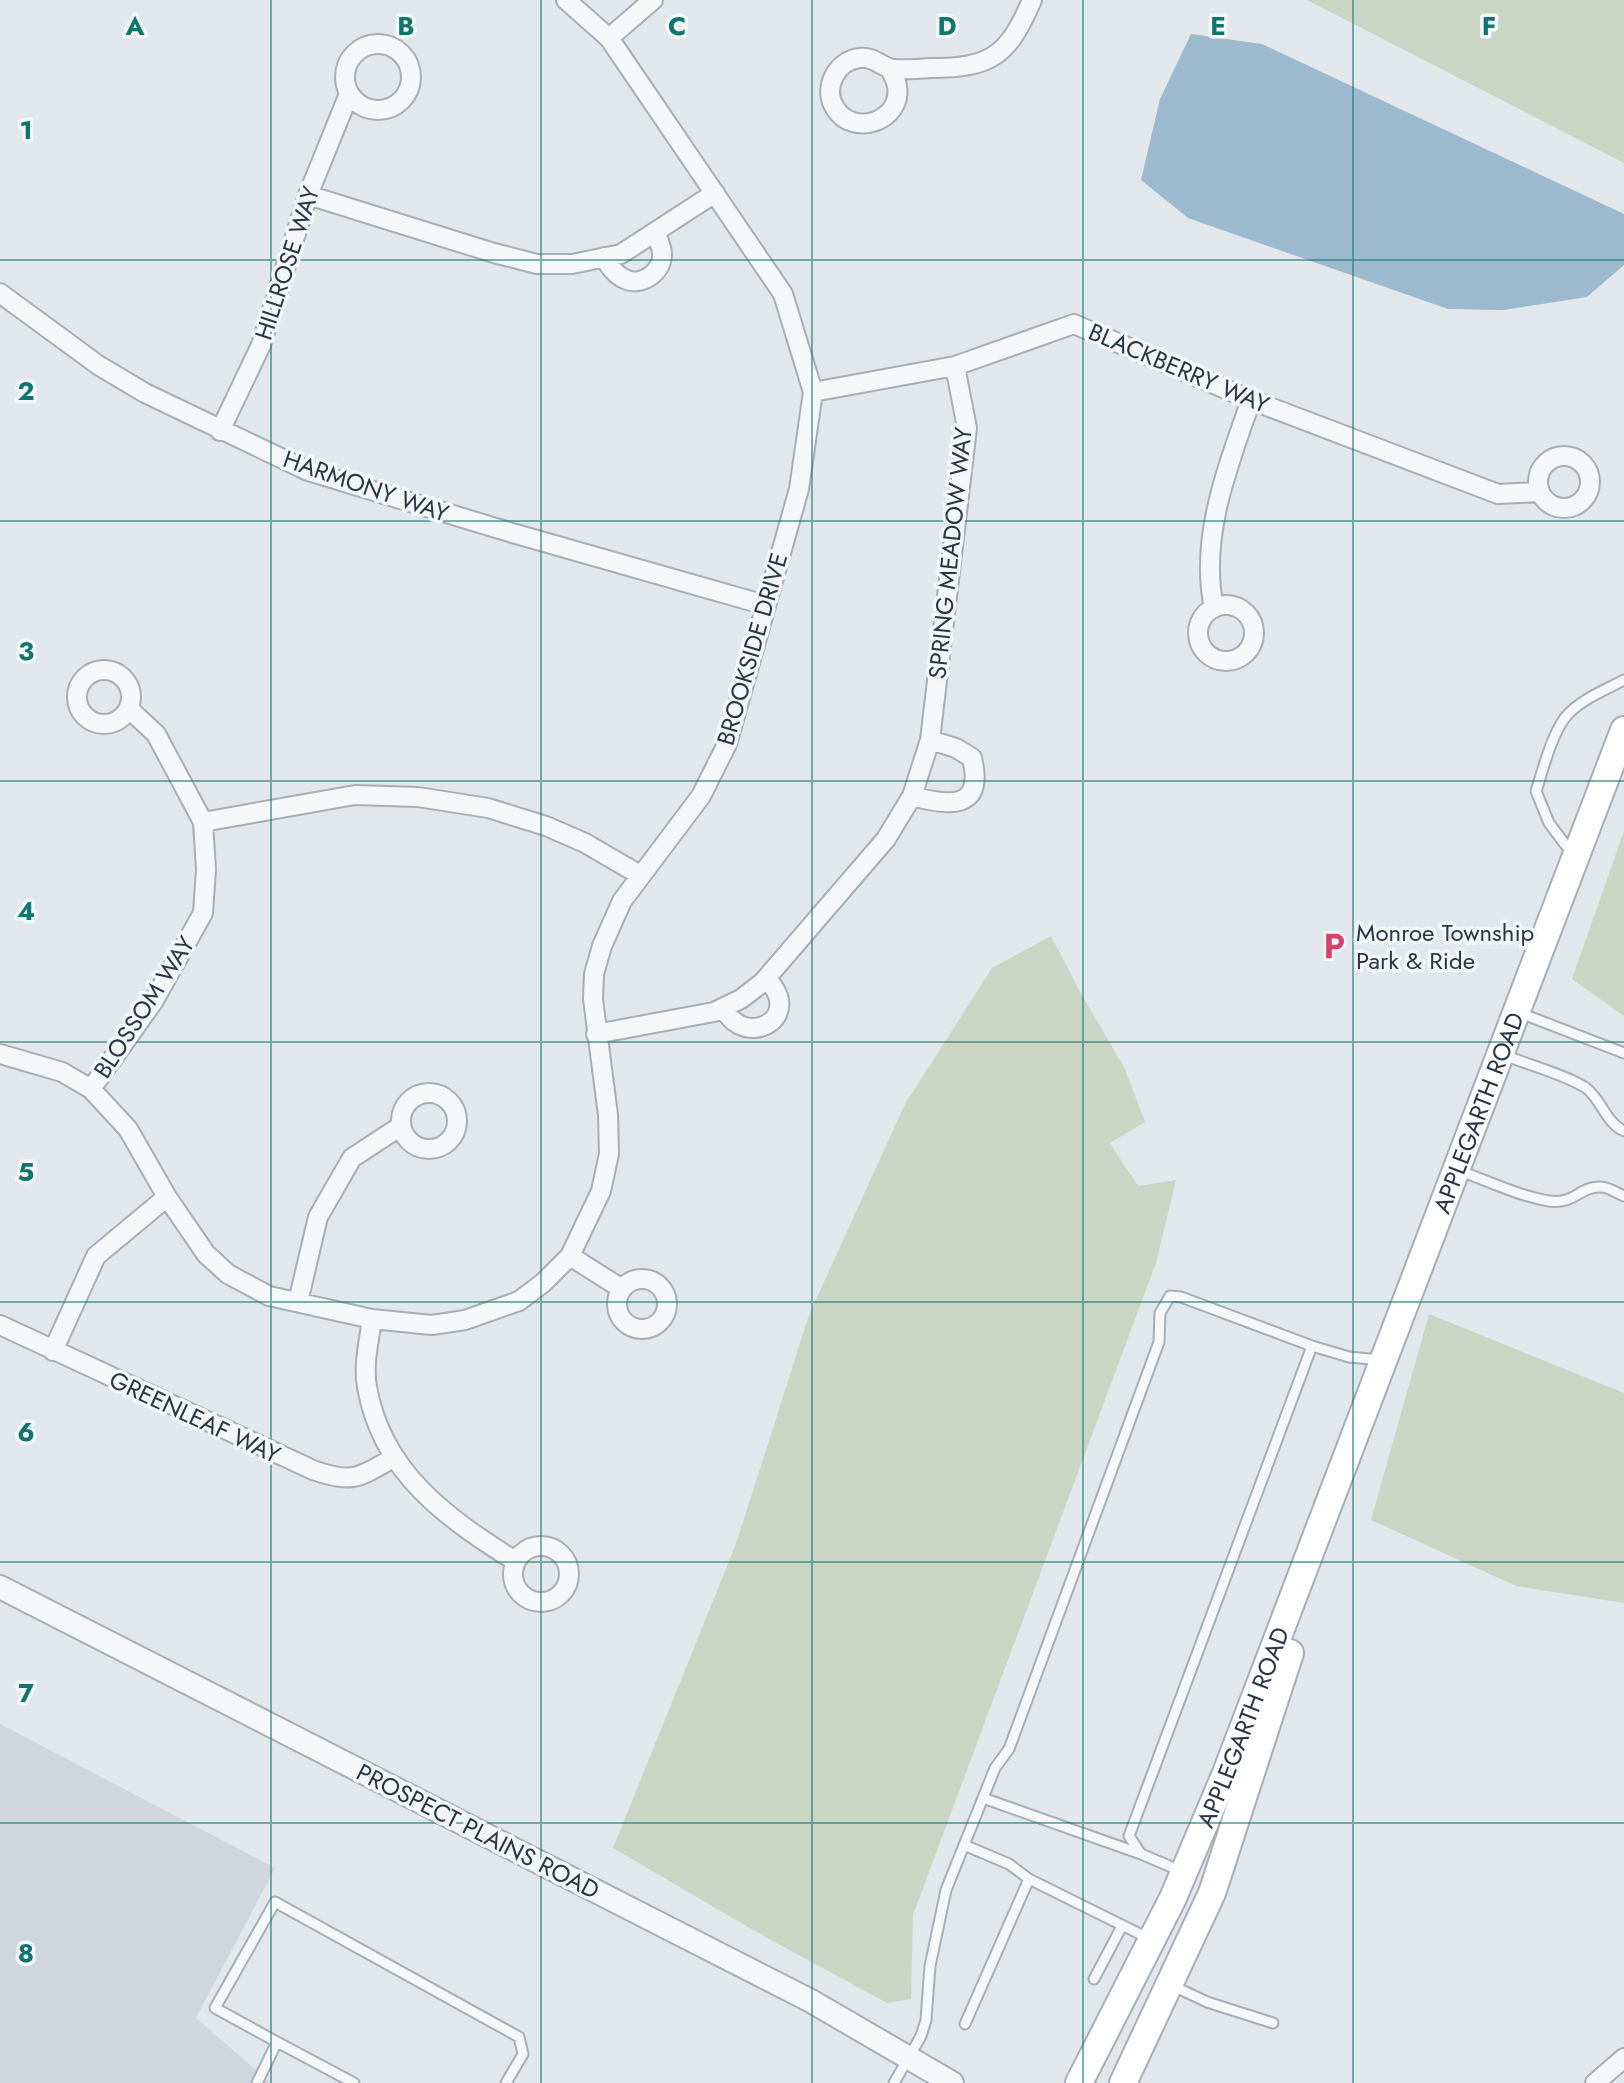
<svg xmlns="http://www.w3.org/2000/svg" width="1624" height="2083" font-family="Jost,sans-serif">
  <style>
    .built { fill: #d0d6de }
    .green { fill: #cad6c3 }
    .water { fill: #9cb9cd }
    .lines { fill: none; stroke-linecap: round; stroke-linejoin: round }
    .service-casing { stroke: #a7aeb6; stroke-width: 13 }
    .minor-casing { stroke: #a7aeb6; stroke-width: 22 }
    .tertiary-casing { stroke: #a7aeb6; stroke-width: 26 }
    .secondary-casing { stroke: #a7aeb6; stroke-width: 30 }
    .service { stroke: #f6f7f9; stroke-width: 9 }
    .minor { stroke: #f6f7f9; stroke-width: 18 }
    .tertiary { stroke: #f6f7f9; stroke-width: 22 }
    .secondary { stroke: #fff; stroke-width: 26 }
    .grid { fill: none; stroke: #0f766e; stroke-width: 2; stroke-opacity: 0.55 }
    .labels { text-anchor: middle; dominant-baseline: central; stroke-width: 7; stroke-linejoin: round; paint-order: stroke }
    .street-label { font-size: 24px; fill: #293645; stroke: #f2f6f9 }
    .poi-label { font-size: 24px; fill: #293645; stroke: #f2f6f9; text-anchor: start }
    .grid-label { font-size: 26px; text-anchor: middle; font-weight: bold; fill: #0f766e; stroke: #f2f6f9; stroke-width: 7; stroke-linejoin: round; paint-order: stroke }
  </style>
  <rect width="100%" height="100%" fill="#e2e7eb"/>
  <!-- built -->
  <path class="built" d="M0,1724L275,1868L196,2018L271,2083H0Z"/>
  <!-- green -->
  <path class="green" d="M1307,0H1624V163Z
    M1624,831V1016L1572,979Z
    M1051,936L1079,990L1125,1069L1145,1122L1110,1143L1138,1186L1176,1180L1156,1263L913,1915L911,1999L887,2003L753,1930L613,1848L736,1544L809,1315L905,1104L992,968Z
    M1429,1314L1624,1393V1603L1516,1586L1371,1520Z"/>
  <!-- water -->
  <path class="water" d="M1191,34L1262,44L1624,214V265L1587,297L1503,310L1448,309L1188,218L1141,180L1160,99Z"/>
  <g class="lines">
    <defs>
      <path id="service" d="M1573,855L1549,823L1536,791C1544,767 1550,740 1564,719C1577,701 1605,690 1624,680
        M1520,1013L1624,1053
        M1502,1054C1525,1064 1567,1075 1586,1088C1602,1100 1605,1122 1624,1131
        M1460,1171C1488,1181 1519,1196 1549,1201C1574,1205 1580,1186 1601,1187C1608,1187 1617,1193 1624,1196
        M1312,1346L1349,1357L1381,1360
        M983,1798L1141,1854
        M964,1845L1009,1864L1029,1879L1150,1939
        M1094,1979L1122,1926
        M1173,1986L1207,2002L1273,2023
        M965,2024L1029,1879
        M277,2042L215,2008L275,1902L519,2037L523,2054L506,2083
        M257,2083L277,2042L354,2083
        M894,2083L921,2036L926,2020L930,1966L946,1890L995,1768L1009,1749L1159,1342L1160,1313L1170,1296L1181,1297L1312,1346L1129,1836L1141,1854L1181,1871"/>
      <path id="minor" d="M609,38L653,0
        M345 77a33 33 0 1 1 66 0a33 33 0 1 1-66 0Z
        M890,69C892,74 896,80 897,86C903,121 853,138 835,108C822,88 837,60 860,58C874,56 882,68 894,69C906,70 919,69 931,68C991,68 1008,56 1032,0
        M308,195L494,253L537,264H572L621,254L715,193
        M604,257C610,267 616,276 627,280C644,286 664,270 662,252C661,246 658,239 656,233
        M0,293L98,365L145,393L308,471L509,532L765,605
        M813,392L955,366L1074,324L1251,400L1498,494L1539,492
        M220,431L261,345L308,195L349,94
        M1538 482a26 26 0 1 1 52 0a26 26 0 1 1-52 0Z
        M1198 633a28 28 0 1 1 56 0a28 28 0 1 1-56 0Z
        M1214,608C1199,538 1228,466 1251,400
        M77 697a27 27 0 1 1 54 0a27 27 0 1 1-54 0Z
        M912,796C948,806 985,811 972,758L956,748L930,740
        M203,822L355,795L418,797L488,808L546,826L585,843L640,875
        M723,1008C726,1012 730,1019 735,1022C753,1036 783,1024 779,1000C778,991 771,984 767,978
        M596,1034L714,1012L741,999L763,982L886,839L912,796L930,740L967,428L955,366
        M0,1054L62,1072L91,1089L128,1129L167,1197L206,1254L228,1274L269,1296L372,1319L432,1325L465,1320L519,1301L543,1283L570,1256L601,1191L609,1154L608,1115L593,999L594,974L602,946L622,901L701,796L727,744L799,489L813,392L783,294L609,38L566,0
        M91,1089L153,1002L203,913L206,869L203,822L156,734L129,709
        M401 1121a28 28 0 1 1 56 0a28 28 0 1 1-56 0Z
        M570,1256L622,1289
        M617 1304a25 25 0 1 1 50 0a25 25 0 1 1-50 0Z
        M298,1302L318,1217L352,1158L401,1126
        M372,1319C369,1341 363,1366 367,1387C382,1473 447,1518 515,1561
        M0,1325L313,1470C352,1484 358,1478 393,1458
        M53,1351L96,1256L167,1197
        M513 1574a28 28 0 1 1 56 0a28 28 0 1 1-56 0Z
        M1595,2083L1624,2058"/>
      <path id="tertiary" d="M0,1587L811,2001L952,2083"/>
      <g id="secondary">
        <path id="s1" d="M1079,2083L1173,1898L1226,1773L1624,730"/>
        <path d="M1123,2083L1212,1893L1290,1653"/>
      </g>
    </defs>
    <!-- service casing -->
    <use href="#service" class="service-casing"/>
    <!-- minor casing -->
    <use href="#minor" class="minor-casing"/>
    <!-- tertiary casing -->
    <use href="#tertiary" class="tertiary-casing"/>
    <!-- secondary casing -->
    <use href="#secondary" class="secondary-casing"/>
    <!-- service -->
    <use href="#service" class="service"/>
    <!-- minor -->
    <use href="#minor" class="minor"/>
    <!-- tertiary -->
    <use href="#tertiary" class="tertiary"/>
    <!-- secondary -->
    <use href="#secondary" class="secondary"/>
  </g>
  <!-- grid -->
  <path class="grid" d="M271,0V2083M541,0V2083M812,0V2083M1083,0V2083M1353,0V2083M0,260H1624M0,521H1624M0,781H1624M0,1042H1624M0,1302H1624M0,1562H1624M0,1823H1624"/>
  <!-- icons -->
  <defs>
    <symbol id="parking-bare" viewBox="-9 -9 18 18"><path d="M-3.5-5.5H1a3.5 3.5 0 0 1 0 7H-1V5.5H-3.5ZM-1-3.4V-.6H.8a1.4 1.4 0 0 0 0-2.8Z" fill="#d64267" stroke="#f2f6f9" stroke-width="2.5" paint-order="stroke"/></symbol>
  </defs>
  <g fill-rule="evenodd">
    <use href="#parking-bare" x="1314" y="926" width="40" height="40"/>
  </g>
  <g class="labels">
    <!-- street labels -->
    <g class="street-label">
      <text transform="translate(287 263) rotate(-72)">HILLROSE WAY</text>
      <text transform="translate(1179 368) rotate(23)">BLACKBERRY WAY</text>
      <text transform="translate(366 486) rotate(19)">HARMONY WAY</text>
      <text transform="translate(950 553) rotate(-84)">SPRING MEADOW WAY</text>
      <text transform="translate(752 649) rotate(-74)">BROOKSIDE DRIVE</text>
      <text transform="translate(144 1007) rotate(-57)">BLOSSOM WAY</text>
      <text stroke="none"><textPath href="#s1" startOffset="1050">APPLEGARTH ROAD</textPath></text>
      <text transform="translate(195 1417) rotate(25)">GREENLEAF WAY</text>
      <text stroke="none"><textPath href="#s1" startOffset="392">APPLEGARTH ROAD</textPath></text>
      <text transform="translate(478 1831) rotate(27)">PROSPECT PLAINS ROAD</text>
    </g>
    <!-- poi labels -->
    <g class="poi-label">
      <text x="1356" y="932">Monroe Township<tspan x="1356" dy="28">Park &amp; Ride</tspan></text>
    </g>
  </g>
  <g class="grid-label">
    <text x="135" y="35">A</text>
    <text x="406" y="35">B</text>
    <text x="677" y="35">C</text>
    <text x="947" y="35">D</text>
    <text x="1218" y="35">E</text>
    <text x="1489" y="35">F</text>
    <text x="26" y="139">1</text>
    <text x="26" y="400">2</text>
    <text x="26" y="660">3</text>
    <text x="26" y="920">4</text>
    <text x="26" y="1181">5</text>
    <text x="26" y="1441">6</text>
    <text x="26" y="1702">7</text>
    <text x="26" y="1962">8</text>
  </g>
</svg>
